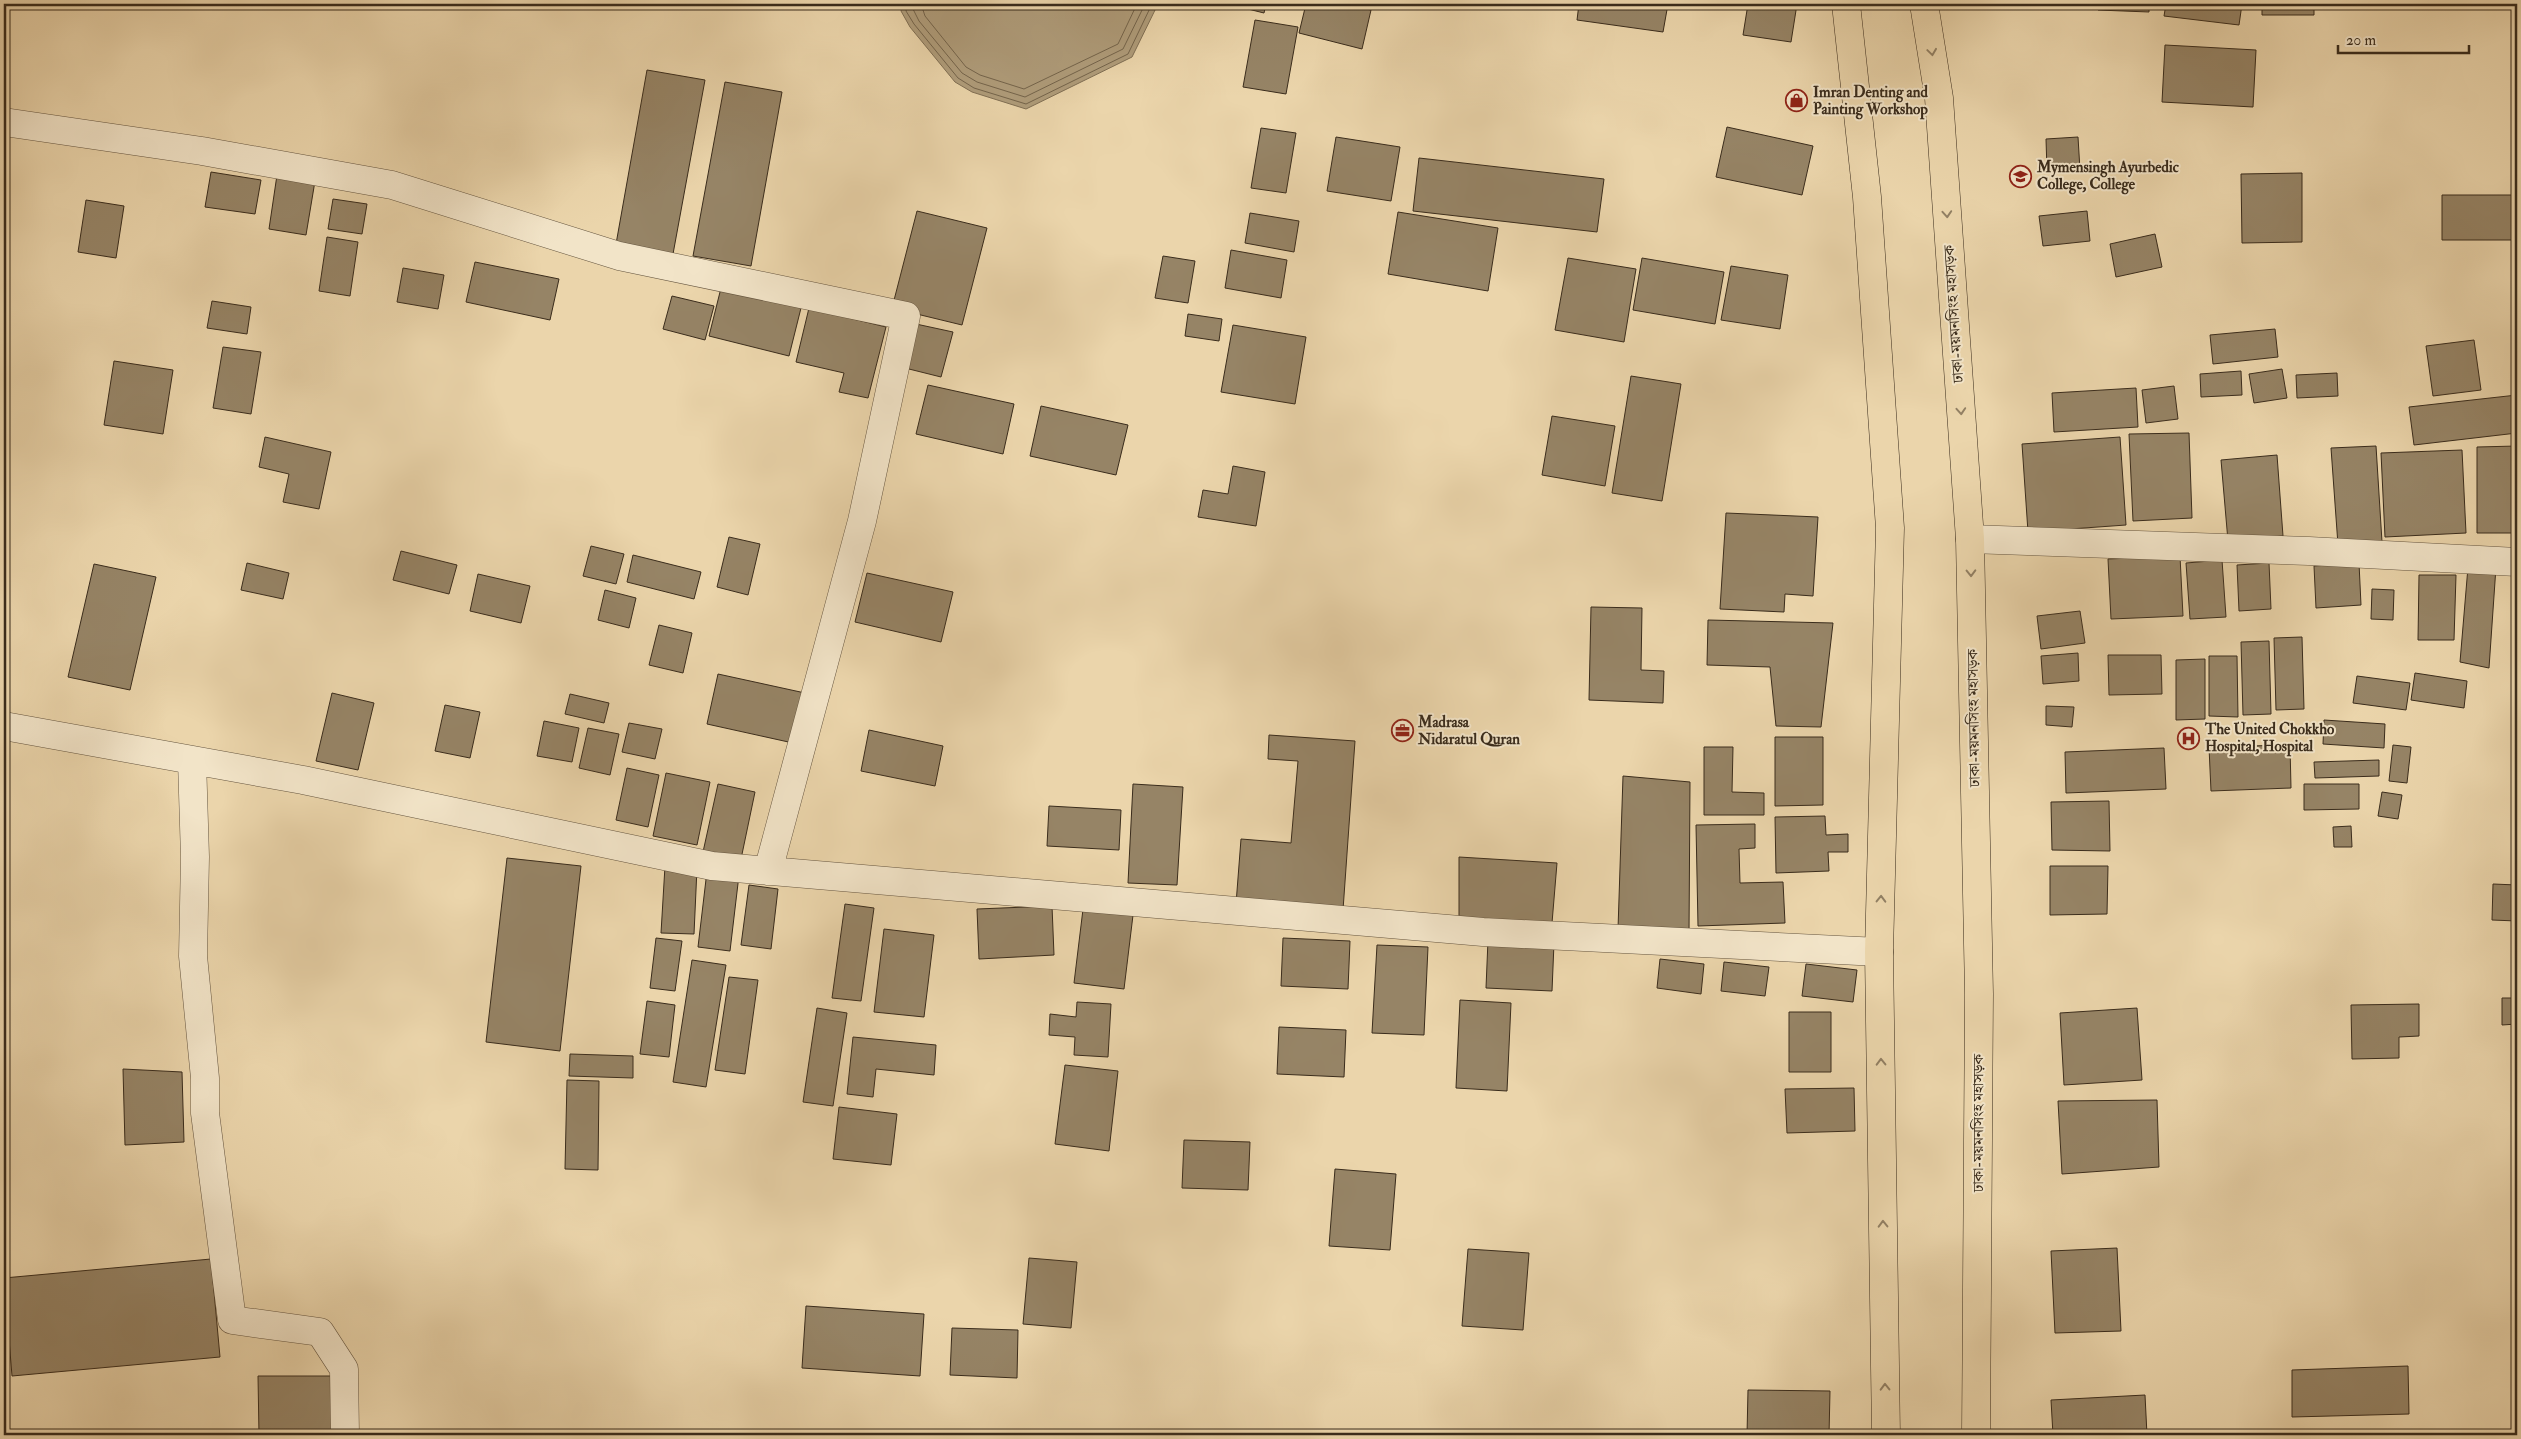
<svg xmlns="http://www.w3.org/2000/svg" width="2521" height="1439" font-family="'IM FELL Double Pica','Noto Serif Bengali',serif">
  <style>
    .water { fill: #af9c7a; stroke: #806f54 }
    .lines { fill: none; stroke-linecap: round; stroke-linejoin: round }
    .shore { stroke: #74644b; stroke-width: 1 }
    .building { fill: #968466; stroke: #3a2c1c }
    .minor-casing { stroke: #665640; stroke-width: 29 }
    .major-casing { stroke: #3a2c1c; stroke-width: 29 }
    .minor { stroke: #f2e4c8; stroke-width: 28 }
    .major { stroke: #ebd5ab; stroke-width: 28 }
    .oneway { stroke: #928064 }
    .labels { text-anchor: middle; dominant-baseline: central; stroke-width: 4; stroke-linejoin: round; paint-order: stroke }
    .poi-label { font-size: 15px; font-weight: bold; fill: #3a2c1c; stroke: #f2e4c8; text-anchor: start }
    .street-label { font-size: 15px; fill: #3a2c1c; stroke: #f2e4c8 }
  </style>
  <rect width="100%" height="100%" fill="#ebd5ab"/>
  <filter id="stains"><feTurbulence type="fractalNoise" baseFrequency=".004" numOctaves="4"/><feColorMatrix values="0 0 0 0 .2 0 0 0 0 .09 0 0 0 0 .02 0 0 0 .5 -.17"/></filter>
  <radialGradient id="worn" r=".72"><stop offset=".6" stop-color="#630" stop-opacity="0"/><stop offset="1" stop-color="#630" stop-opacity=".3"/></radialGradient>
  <!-- water -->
  <path class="water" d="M902,4H1158L1132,57L1026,109L972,92L955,82L910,27L901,11Z"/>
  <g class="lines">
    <!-- shore -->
    <path class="shore" d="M907,4L906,11L914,24L958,78L974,88L1026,104L1128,54L1152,4
      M913,4V9L919,21L962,73L977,82L1025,97L1123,49L1145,4
      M921,4L925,16L966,67L980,75L1024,89L1118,44L1137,4"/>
  </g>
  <!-- building -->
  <path class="building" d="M1228,4H1266L1264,13Z
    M1306,4H1346L1371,10L1362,49L1299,33Z
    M1579,4H1668L1663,32L1577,20Z
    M1748,4H1797L1791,42L1743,35Z
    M2098,4H2149V12L2098,10Z
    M2166,4H2242L2239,25L2164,16Z
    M2262,4H2314V15H2262Z
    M1255,20L1298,27L1286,94L1243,87Z
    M2165,45L2256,50L2253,107L2162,102Z
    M647,70L705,80L673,254L616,244Z
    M725,82L782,92L751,266L693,256Z
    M1727,127L1813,146L1802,195L1716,177Z
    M1261,128L1296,133L1286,193L1251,188Z
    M1336,137L1400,147L1391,201L1327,191Z
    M2078,137L2080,170L2047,171L2046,139Z
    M1419,158L1604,179L1597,232L1413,211Z
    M211,172L261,180L255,214L205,207Z
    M2302,173V242L2242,243L2241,174Z
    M277,175L315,181L306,235L269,229Z
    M2442,195H2513L2514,240H2442Z
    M333,199L367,204L362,234L328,229Z
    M86,200L124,206L116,258L78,252Z
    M917,211L987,228L962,325L892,308Z
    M2087,211L2090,241L2043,246L2039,216Z
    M1398,212L1498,228L1488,291L1388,274Z
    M1250,213L1299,221L1294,252L1245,243Z
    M2155,234L2162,267L2116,277L2110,244Z
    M327,237L358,242L350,296L319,291Z
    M1231,250L1287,260L1281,298L1225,288Z
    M1163,256L1195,261L1188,303L1155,298Z
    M1568,258L1636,269L1624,342L1555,330Z
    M1642,258L1724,272L1715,324L1633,310Z
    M475,262L559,279L550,320L466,302Z
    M1731,266L1788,275L1780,329L1721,320Z
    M403,268L444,275L438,309L397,302Z
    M721,288L801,308L789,356L709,336Z
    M672,296L714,306L705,340L663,329Z
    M212,301L251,307L247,334L207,328Z
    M809,308L886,327L868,398L839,392L844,373L796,362Z
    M1188,314L1222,319L1219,341L1185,336Z
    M916,324L953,332L941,377L905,368Z
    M1233,325L1306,337L1295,404L1221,392Z
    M2275,329L2278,357L2213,364L2210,335Z
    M2474,340L2481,390L2433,396L2426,346Z
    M223,347L261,352L251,414L213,408Z
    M114,361L173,370L163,434L104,425Z
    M2282,369L2287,398L2254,403L2249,374Z
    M2241,371L2242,395L2201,397L2200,374Z
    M2337,373L2338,396L2297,398L2296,375Z
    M1631,376L1681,384L1662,501L1612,493Z
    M928,385L1014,404L1003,454L916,434Z
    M2174,386L2178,419L2146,423L2142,390Z
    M2136,388L2138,427L2054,432L2052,393Z
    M2517,395V433L2414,445L2409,407Z
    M1041,406L1128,425L1116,475L1030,456Z
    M1552,416L1615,426L1605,486L1542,475Z
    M2189,433L2192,518L2133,521L2129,434Z
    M265,437L331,452L319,509L283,502L289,474L259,467Z
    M2120,437L2126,525L2028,532L2022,444Z
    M2376,446L2382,542L2338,545L2331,448Z
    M2517,446V533H2477V447Z
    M2462,450L2466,533L2385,537L2381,453Z
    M2277,455L2283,536L2228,541L2221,460Z
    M1233,466L1265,472L1256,526L1198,517L1203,490L1228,494Z
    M1726,513L1818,517L1813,596L1785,594L1784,612L1720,609Z
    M729,537L760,544L748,595L717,587Z
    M591,546L624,554L616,584L583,576Z
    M401,551L457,565L449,594L393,580Z
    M633,555L701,572L694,599L627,582Z
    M2180,556L2183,616L2111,619L2108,559Z
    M2222,560L2226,617L2190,619L2186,563Z
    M247,563L289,573L283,599L241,590Z
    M2269,563L2271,609L2239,611L2237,565Z
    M2359,563L2361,605L2316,608L2314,566Z
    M94,564L156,577L130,690L68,677Z
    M2468,567H2496L2489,668L2460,662Z
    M867,573L953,592L941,642L855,622Z
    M478,574L530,586L521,623L470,611Z
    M2419,575H2456L2454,640H2418Z
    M2372,589L2394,590L2393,620L2371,619Z
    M605,590L636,598L629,628L598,620Z
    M1591,607L1642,608L1641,670L1664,671L1663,703L1589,700Z
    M2080,611L2085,643L2041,649L2037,616Z
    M1708,620L1833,623L1821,727L1776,726L1770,667L1707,665Z
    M659,625L692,633L683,673L649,665Z
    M2302,637L2304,709L2276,710L2274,638Z
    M2269,641L2271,714L2243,715L2241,642Z
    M2078,653L2079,681L2043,684L2041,656Z
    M2108,655H2161L2162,694L2109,695Z
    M2209,656H2237L2238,717L2209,716Z
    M2205,659V719L2176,720V660Z
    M2415,673L2467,681L2464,708L2411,700Z
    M718,674L805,693L793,743L707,724Z
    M2357,676L2410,683L2406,710L2353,703Z
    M332,693L374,703L358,770L316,761Z
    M570,694L609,703L604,723L565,714Z
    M445,705L480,712L470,758L435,751Z
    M2046,706L2074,707L2072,727L2046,725Z
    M2324,720L2385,724L2384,748L2323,744Z
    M544,721L579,728L572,762L537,756Z
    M629,723L662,729L655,759L622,752Z
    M588,728L619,734L610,775L579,768Z
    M869,730L943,746L935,786L861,771Z
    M1269,735L1355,741L1343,910L1236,904L1241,839L1291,843L1298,761L1268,759Z
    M1775,737H1823V805L1775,806Z
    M2290,745L2291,788L2211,791L2209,747Z
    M2393,745L2411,747L2407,783L2389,781Z
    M1704,747H1733L1732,792L1764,793V815H1704Z
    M2164,748L2166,789L2066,793L2065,752Z
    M2379,760V776L2315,778L2314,762Z
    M627,768L659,775L648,827L616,820Z
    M666,773L710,782L697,845L653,836Z
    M1623,776L1690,782L1689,934L1618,929Z
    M718,784L755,792L741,859L703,852Z
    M1133,784L1183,787L1177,885L1128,883Z
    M2304,784H2359V809L2304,810Z
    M2382,792L2402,795L2398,819L2378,816Z
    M2109,801L2110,851L2052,850L2051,802Z
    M1049,806L1121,810L1119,850L1047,846Z
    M1825,816L1826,835L1848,834V852H1828L1829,871L1776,873L1775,817Z
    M1755,824V848L1739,849L1740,883L1783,882L1785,923L1698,926L1696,825Z
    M2351,826L2352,847H2334L2333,827Z
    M1459,857L1557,863L1552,923L1459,919Z
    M507,858L581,866L560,1051L486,1042Z
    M665,866L697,868L694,934L661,933Z
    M2050,866H2108L2107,914L2050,915Z
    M707,871L739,875L730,951L698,947Z
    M2493,884L2517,885V921L2492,920Z
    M749,885L778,889L771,949L741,945Z
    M1084,901L1134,907L1124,989L1074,983Z
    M845,904L874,908L861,1001L832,998Z
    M1052,906L1054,955L979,959L977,909Z
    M884,929L934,935L924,1017L874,1012Z
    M656,938L682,941L675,991L650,988Z
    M1283,938L1350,941L1348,989L1281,986Z
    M1488,940L1554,943L1552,991L1486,988Z
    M1377,945L1428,947L1424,1035L1372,1033Z
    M1660,959L1704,964L1701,994L1657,988Z
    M692,960L726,965L706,1087L673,1082Z
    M1724,962L1769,967L1765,996L1721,991Z
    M1806,964L1857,970L1853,1002L1802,996Z
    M729,977L758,980L745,1074L715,1070Z
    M2502,998H2517V1024L2502,1025Z
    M1460,1000L1511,1003L1507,1091L1456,1088Z
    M647,1001L675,1005L669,1057L640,1054Z
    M1077,1002L1111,1004L1108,1057L1074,1055L1075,1037L1049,1035L1050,1014L1076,1017Z
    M2419,1004V1036L2399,1037V1058L2352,1059L2351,1005Z
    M817,1008L847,1013L833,1106L803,1102Z
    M2137,1008L2142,1080L2064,1085L2060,1013Z
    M1789,1012H1831V1072H1789Z
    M1279,1027L1346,1030L1344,1077L1277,1074Z
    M853,1037L936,1045L934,1075L876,1069L873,1097L847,1094Z
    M570,1054L633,1056V1078L569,1076Z
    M1065,1065L1118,1071L1109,1151L1055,1144Z
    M123,1069L182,1072L184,1142L125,1145Z
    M567,1080L599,1081L598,1170L565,1169Z
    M1854,1088L1855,1131L1787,1133L1785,1089Z
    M2157,1100L2159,1167L2062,1174L2058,1101Z
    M839,1107L897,1114L891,1165L833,1159Z
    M1184,1140L1250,1142L1248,1190L1182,1188Z
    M1335,1169L1396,1174L1390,1250L1329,1246Z
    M2117,1248L2121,1331L2055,1333L2051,1251Z
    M1468,1249L1529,1253L1523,1330L1462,1326Z
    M1029,1258L1077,1262L1071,1328L1023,1324Z
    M211,1259L220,1357L12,1376L4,1278Z
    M806,1306L924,1314L920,1376L802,1368Z
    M952,1328L1018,1330L1017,1378L950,1375Z
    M2408,1366L2409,1414L2292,1417V1370Z
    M258,1376H334L335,1435H259Z
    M1748,1390L1830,1391L1829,1435H1747Z
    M2145,1395L2147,1435H2053L2051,1400Z"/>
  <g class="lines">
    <defs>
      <path id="minor" d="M4,122L202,151L392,185L619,256L906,316L862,521L768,871
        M1970,539L2309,551L2517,562
        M4,726L303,780L712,866L1483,932L1879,952
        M192,760L195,857L193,956L205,1078V1113L232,1320L320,1332L344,1369L345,1435"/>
      <path id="major" d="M1846,4L1867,197L1890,528L1879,952L1886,1435
        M1924,4L1939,98L1970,539L1979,994L1976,1435"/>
    </defs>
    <!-- minor casing -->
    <use href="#minor" class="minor-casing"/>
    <!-- major casing -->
    <use href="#major" class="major-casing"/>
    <!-- minor -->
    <use href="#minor" class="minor"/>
    <!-- major -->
    <use href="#major" class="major"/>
  </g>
  <!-- one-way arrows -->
  <defs><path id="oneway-chevron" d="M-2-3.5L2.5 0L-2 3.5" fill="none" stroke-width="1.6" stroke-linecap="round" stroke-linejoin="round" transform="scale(1.25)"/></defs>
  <g class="oneway">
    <use href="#oneway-chevron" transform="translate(1932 52) rotate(82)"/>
    <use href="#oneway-chevron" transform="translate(1947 214) rotate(86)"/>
    <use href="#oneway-chevron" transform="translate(1961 411) rotate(86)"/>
    <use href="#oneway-chevron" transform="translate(1971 573) rotate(89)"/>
    <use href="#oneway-chevron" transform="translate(1881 899) rotate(-89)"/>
    <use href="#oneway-chevron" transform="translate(1881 1062) rotate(-91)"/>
    <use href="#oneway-chevron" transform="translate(1883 1224) rotate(-91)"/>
    <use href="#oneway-chevron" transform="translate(1885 1387) rotate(-91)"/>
  </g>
  <!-- icons -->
  <defs>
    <symbol id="shop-ring" viewBox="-11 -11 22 22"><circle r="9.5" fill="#f2e4c8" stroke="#8f2418" stroke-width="1.5"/><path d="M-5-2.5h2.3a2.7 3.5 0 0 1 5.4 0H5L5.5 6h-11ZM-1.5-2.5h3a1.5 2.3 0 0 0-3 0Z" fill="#8f2418"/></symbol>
    <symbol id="university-ring" viewBox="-11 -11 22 22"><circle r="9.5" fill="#f2e4c8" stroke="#8f2418" stroke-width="1.5"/><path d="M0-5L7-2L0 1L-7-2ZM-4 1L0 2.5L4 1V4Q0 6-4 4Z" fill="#8f2418"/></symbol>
    <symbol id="office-ring" viewBox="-11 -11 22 22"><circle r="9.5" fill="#f2e4c8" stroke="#8f2418" stroke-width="1.5"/><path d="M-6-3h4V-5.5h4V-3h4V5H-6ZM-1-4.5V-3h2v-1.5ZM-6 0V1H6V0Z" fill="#8f2418"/></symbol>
    <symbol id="hospital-ring" viewBox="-11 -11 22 22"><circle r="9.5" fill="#f2e4c8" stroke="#8f2418" stroke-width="1.5"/><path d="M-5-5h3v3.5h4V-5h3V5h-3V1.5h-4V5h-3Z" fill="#8f2418"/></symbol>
  </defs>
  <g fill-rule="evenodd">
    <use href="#shop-ring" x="1784" y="88" width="25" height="25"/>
    <use href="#university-ring" x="2008" y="164" width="25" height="25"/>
    <use href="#office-ring" x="1390" y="718" width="25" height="25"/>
    <use href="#hospital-ring" x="2176" y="726" width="25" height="25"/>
  </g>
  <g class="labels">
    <!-- poi labels -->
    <g class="poi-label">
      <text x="1813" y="92">Imran Denting and<tspan x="1813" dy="17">Painting Workshop</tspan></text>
      <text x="2037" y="167">Mymensingh Ayurbedic<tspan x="2037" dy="17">College, College</tspan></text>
      <text x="1418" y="722">Madrasa<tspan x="1418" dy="17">Nidaratul Quran</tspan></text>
      <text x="2205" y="729">The United Chokkho<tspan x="2205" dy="17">Hospital, Hospital</tspan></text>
    </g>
    <!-- street labels -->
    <g class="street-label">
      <text transform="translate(1954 314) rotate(-94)">ঢাকা-ময়মনসিংহ মহাসড়ক</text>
      <text transform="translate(1974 718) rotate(-91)">ঢাকা-ময়মনসিংহ মহাসড়ক</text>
      <text transform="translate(1978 1123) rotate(-90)">ঢাকা-ময়মনসিংহ মহাসড়ক</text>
    </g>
  </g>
  <!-- margin -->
  <rect width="2521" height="1439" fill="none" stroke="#ebd5ab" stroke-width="20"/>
  <rect x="5" y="5" width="2511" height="1429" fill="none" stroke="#3a2c1c" stroke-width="2.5"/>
  <rect x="10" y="10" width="2501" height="1419" fill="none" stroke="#3a2c1c"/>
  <!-- scale -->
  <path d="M2338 45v8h131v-8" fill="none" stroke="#3a2c1c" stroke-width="2.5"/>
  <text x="2346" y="45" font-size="15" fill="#3a2c1c" stroke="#f2e4c8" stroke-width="4" paint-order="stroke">20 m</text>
  <rect width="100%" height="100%" filter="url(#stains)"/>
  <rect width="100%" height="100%" fill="url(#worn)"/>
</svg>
